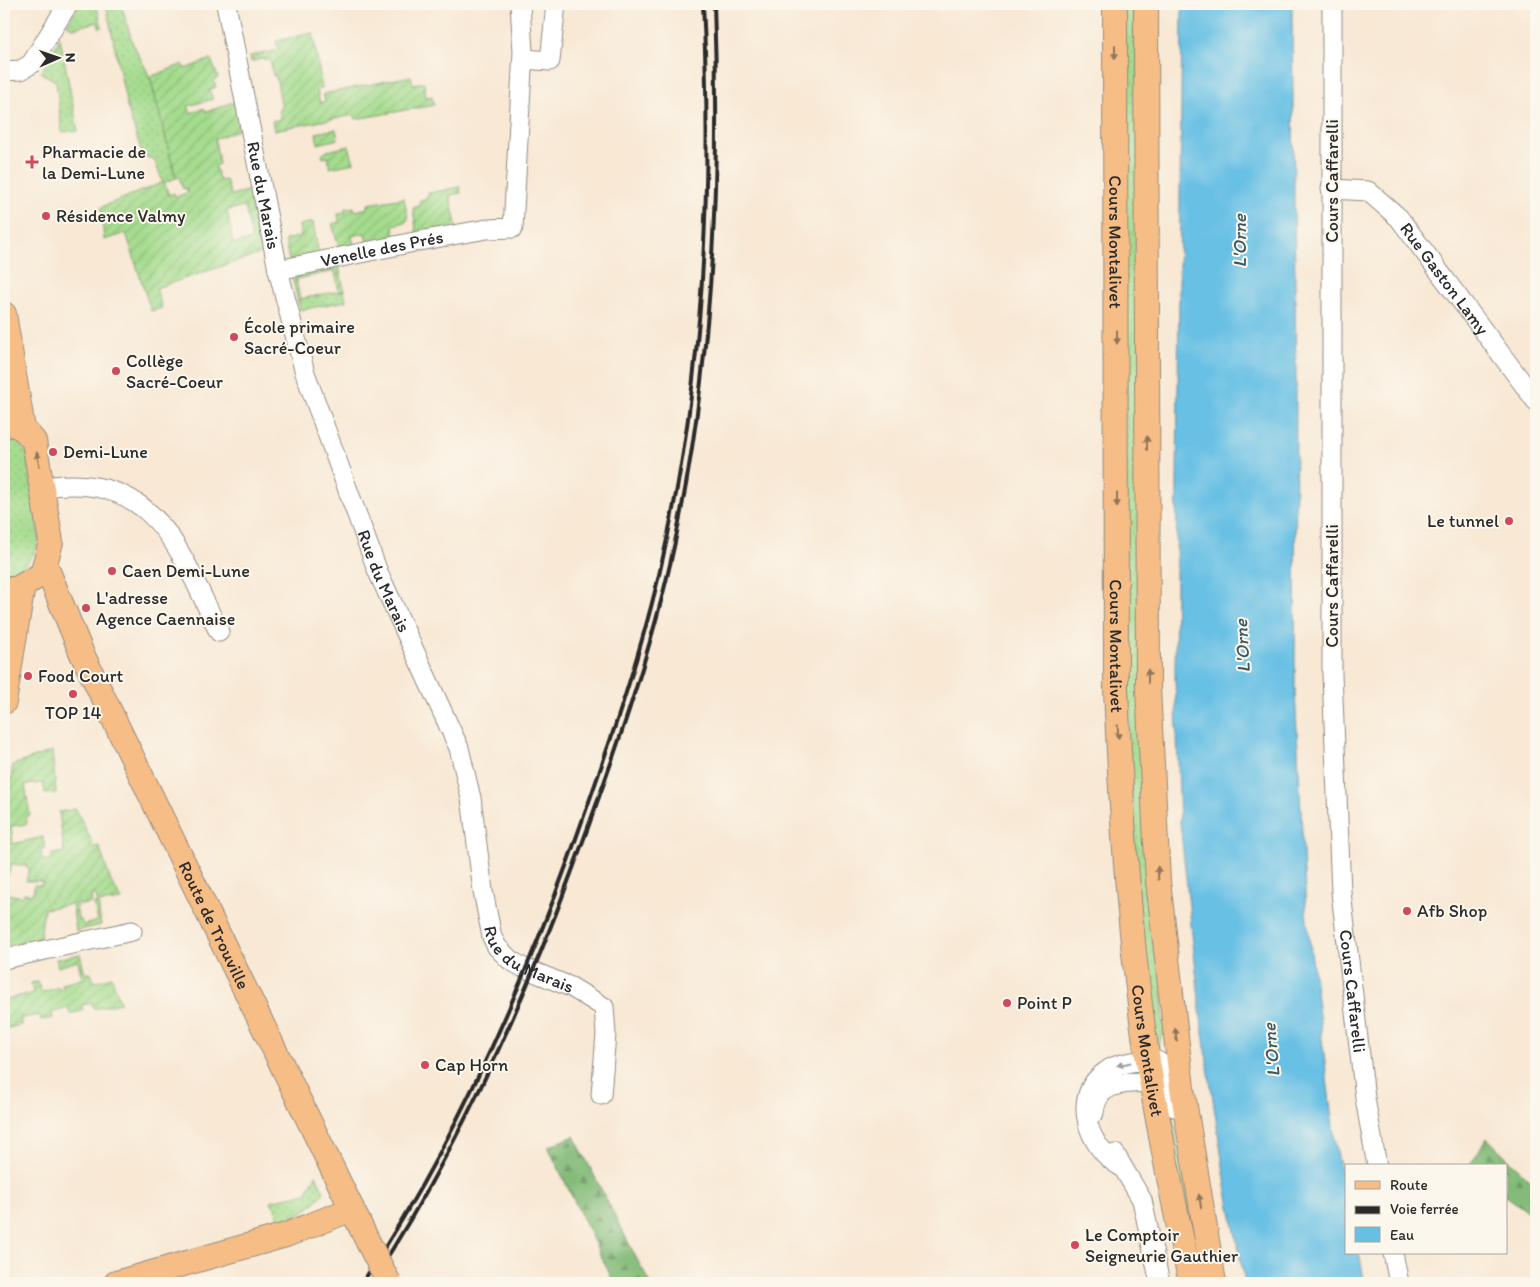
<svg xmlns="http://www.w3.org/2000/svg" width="1540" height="1287" font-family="Itim,sans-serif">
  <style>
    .grass { fill: url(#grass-dots); stroke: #68835c }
    .forest { fill: url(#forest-firs); stroke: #577352 }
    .garden { fill: url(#garden-furrows); stroke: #68835c; fill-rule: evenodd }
    .water { fill: #67c0e4; stroke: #497688 }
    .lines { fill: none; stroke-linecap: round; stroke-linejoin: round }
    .minor-casing { stroke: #928a80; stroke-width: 21 }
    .major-casing { stroke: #928a80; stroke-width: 26 }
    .minor { stroke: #fff; stroke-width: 19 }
    .major { stroke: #f6be86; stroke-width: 24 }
    .rail { stroke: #2b2b2b; stroke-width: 4 }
    .major-bridge-casing { stroke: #928a80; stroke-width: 26; stroke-linecap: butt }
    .major-bridge { stroke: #f6be86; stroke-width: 24 }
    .oneway { fill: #907458 }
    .oneway2 { fill: #a0a0a0 }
    .poi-dot { fill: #d1495b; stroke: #fbf7ec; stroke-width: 2 }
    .labels { text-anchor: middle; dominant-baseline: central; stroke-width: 4; stroke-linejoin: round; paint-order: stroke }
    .poi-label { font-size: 18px; fill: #2b2b2b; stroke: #fbf7ec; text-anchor: start }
    .street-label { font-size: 18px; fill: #2b2b2b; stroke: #fbf7ec }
    .water-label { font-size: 19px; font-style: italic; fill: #3d5862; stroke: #fbf7ec }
  </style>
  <defs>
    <pattern id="grass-dots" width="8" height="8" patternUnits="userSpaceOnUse" patternTransform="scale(1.25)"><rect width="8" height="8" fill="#a4db8d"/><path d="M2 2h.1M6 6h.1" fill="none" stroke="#8dbc7a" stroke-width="1.8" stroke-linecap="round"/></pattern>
    <pattern id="forest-firs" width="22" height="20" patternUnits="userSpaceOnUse" patternTransform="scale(1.25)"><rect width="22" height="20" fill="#83bb78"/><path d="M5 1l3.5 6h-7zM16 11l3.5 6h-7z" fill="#6b9863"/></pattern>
    <pattern id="garden-furrows" width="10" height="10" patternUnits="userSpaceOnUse" patternTransform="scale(1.25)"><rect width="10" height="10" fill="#a4db8d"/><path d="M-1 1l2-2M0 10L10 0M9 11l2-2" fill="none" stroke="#8dbc7a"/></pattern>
  </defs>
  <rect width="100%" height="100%" fill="#fbf7ec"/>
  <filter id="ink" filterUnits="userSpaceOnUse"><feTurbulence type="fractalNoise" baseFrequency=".02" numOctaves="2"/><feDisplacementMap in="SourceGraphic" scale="10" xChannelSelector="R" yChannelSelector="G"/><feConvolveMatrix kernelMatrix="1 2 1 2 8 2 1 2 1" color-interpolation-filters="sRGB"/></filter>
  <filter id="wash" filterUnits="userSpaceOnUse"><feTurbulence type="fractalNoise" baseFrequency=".0096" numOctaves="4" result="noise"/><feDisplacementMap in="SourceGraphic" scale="20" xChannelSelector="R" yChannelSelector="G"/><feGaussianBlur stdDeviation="1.12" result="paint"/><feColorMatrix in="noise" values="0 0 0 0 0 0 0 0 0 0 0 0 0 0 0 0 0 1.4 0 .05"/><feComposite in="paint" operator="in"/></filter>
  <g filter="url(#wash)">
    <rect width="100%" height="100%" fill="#f8e8d4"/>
    <!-- grass -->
    <path class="grass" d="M79,4H96L102,27L99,28L98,22L73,28L67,25Z
      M106,4H121L133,44L150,77L176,178L163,183L154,159L143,156L127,107Z
      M1123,4H1133L1138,70L1164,1031L1156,1049L1140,928L1128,733Z
      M60,38L78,131L62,132L56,81L41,73Z
      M344,290L346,301L300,310L298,302L300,299Z
      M4,439C15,440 20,444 27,453L39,539C34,558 24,572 4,572Z
      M1158,1079L1169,1099L1206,1283H1198Z
      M316,1175L324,1192C313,1208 298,1215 281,1222L271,1201L306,1193Z"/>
    <!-- forest -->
    <path class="forest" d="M574,1136L640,1265L651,1283H614L548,1147Z
      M1487,1138L1536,1186V1218L1506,1196V1166H1469Z"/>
    <!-- garden -->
    <path class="garden" d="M313,33L322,88L317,90L320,103L325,101L323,94L411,76L413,84L424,82L426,97L432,96L434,105L356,119L354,115L274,130L272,121L281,119L279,110L282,109L276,76H273L270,59L265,60L264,58L251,62L250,56L278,50L276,41Z
      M211,59L218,78L213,80L216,87L209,90L213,99L188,106L191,113L204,108L206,112L236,101L242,128L215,139L219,164L215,166L220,181L226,180L231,195L250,190L245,173L250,172L265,252L156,288L162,308L151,311L126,233L104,240L101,207L164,182L169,195L174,193L176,197L189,192L185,188L183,189L179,177L176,178L150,77L183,64L185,69ZM245,207L252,240L233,244L227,210Z
      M336,129L338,139L318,144L316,133Z
      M349,146L354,163L330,168L328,157L323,158L322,155L327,151Z
      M460,187L461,193L450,195L457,230L417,236L413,208L419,206L420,200L428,197V193Z
      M404,198L408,218L406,222L393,225L395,238L367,243L365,233L352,236L354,247L340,250L332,224L339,222L338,214L345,213L344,209L354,207L355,211L368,208V204Z
      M313,222L319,255L289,261L285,240L301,236L299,225Z
      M338,262L344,290L339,292L335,271L296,279L300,299L298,302L292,277Z
      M52,751L56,793L45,794L43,783L25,785L30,815L26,816L27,824L11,826L13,844L43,837L45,848L41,849L42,860H51L52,854L64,852L59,812L76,809L92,842L91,847L99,846L111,882L122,900L98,903L101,925L76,931L72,904L44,909L40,939L4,947V827L13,765ZM12,864L27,866L29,869L26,881H42V885H34L33,894L24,893L23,897L8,894L7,878ZM91,895H96L97,903L94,904L98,921L83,925L81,920H78L76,903L79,902L80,905L92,903Z
      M80,954L85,974L91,973L94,982L112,977L120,1003L94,1009L92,1003L82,1005L83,1011L70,1014L68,1008L52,1013L53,1018L41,1020L39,1015L21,1018V1025L4,1029V996L6,999L33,993L31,983L37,982L42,992L59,987L60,990L63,989L62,984L82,979L78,961L58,967L56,959Z"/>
    <!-- water -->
    <path class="water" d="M1182,4H1292L1296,381L1295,690L1306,912L1335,1142L1346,1194V1253H1359L1365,1283H1245L1226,1186L1202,1027L1180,822L1175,676Z"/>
  </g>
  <g filter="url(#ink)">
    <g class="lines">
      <defs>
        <g id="minor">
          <path id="s1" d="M226,4L278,270L305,373L378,572L459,748L471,798L483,891L492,937L497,947L510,960L522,967L571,987L604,1007L606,1034L601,1095"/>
          <path id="s2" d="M1332,4V674L1341,892L1365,1098L1377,1166"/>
          <path d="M523,59L550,61L556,4"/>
          <path d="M4,71L21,70L31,64L68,4"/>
          <path id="s3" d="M1331,189L1368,191L1399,218L1536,401"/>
          <path id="s4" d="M278,270L419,241L487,229L513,228L523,52L520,4"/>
          <path d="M43,487C156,471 179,549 219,632"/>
          <path d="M4,959L132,931"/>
          <path d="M1094,1113C1096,1081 1126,1083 1151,1082"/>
          <path d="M1115,1154L1142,1200L1160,1283"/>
          <path d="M1120,1166C1088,1148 1070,1096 1105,1072C1117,1062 1139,1061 1154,1060C1172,1065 1171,1091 1174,1107"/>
          <path d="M1393,1253L1399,1283"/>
        </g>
        <g id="major">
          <path id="s5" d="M1115,4L1116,689C1121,804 1128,920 1144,1035C1156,1118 1173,1201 1191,1283"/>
          <path d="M1146,4L1148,688L1158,881L1182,1088L1214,1283"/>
          <path d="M4,314L23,429"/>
          <path d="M4,424C19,423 25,430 34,441L51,542L42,574L17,589H4"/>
          <path id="s6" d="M45,564L82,654L368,1242"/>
          <path d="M4,702L23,585"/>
          <path d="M116,1283L286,1235L352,1209"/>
        </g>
      </defs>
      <!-- minor casing -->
      <use href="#minor" class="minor-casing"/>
      <!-- major casing -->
      <use href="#major" class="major-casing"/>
      <!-- minor -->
      <use href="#minor" class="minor"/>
      <!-- major -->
      <use href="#major" class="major"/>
      <!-- rail -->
      <path class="rail" d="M362,1283C449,1153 515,1006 569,858C602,765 636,672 659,575C703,389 713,194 703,4
        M371,1283C455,1154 519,1015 572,871C612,763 651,655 675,542C712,365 721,184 714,4"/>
      <defs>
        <path id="major-bridge" d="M368,1242L389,1283"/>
      </defs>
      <!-- major-bridge casing -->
      <use href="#major-bridge" class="major-bridge-casing"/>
      <!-- major-bridge -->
      <use href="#major-bridge" class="major-bridge"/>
    </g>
    <!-- one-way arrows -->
    <defs><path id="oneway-solid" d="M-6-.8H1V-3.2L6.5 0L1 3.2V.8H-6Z" transform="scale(1.25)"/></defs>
    <g class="oneway">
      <use href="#oneway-solid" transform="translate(1115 52) rotate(90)"/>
      <use href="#oneway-solid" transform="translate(1117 337) rotate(90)"/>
      <use href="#oneway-solid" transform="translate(1147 443) rotate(-90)"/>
      <use href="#oneway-solid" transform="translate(38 459) rotate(-101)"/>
      <use href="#oneway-solid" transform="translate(1117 500) rotate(90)"/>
      <use href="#oneway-solid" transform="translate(1148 676) rotate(-90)"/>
      <use href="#oneway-solid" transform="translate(1118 732) rotate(87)"/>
      <use href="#oneway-solid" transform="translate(1158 873) rotate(-93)"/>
      <use href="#oneway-solid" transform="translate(1176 1035) rotate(-97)"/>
      <use href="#oneway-solid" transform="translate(1200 1201) rotate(-99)"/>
    </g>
    <use class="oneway2" href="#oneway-solid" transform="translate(1124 1064) rotate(168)"/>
  </g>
  <!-- markers -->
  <g class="poi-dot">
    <path d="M29.5 154.5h5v5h5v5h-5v5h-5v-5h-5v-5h5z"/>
    <circle cx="46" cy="216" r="5"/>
    <circle cx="234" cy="337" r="5"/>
    <circle cx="116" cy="371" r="5"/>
    <circle cx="53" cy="452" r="5"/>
    <circle cx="1509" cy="521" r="5"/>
    <circle cx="112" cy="571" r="5"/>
    <circle cx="86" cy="608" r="5"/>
    <circle cx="28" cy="676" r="5"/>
    <circle cx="73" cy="694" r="5"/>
    <circle cx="1407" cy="911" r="5"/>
    <circle cx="1007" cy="1003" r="5"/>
    <circle cx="425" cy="1065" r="5"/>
    <circle cx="1075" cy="1245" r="5"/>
  </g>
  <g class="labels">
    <!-- poi labels -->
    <g class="poi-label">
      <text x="42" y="152">Pharmacie de<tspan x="42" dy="21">la Demi-Lune</tspan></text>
      <text x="56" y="216">Résidence Valmy</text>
      <text x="244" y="327">École primaire<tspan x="244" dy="21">Sacré-Coeur</tspan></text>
      <text x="126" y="361">Collège<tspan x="126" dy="21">Sacré-Coeur</tspan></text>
      <text x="63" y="452">Demi-Lune</text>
      <text x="1499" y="521" text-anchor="end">Le tunnel</text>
      <text x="122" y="571">Caen Demi-Lune</text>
      <text x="96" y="598">L'adresse<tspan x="96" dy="21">Agence Caennaise</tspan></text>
      <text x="38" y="676">Food Court</text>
      <text x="73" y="713" text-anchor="middle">TOP 14</text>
      <text x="1417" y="911">Afb Shop</text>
      <text x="1017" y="1003">Point P</text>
      <text x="435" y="1065">Cap Horn</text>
      <text x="1085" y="1235">Le Comptoir<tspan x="1085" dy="21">Seigneurie Gauthier</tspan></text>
    </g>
    <!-- street labels -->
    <g class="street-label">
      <text transform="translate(1332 181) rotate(-90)">Cours Caffarelli</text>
      <text stroke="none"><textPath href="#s1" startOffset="195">Rue du Marais</textPath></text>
      <text stroke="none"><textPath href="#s5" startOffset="238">Cours Montalivet</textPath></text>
      <text stroke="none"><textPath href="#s4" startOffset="106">Venelle des Prés</textPath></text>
      <text stroke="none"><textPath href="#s3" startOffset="154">Rue Gaston Lamy</textPath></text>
      <text stroke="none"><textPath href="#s1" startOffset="600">Rue du Marais</textPath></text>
      <text transform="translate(1332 586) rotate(-90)">Cours Caffarelli</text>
      <text stroke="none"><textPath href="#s5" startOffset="642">Cours Montalivet</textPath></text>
      <text stroke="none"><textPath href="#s6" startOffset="399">Route de Trouville</textPath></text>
      <text stroke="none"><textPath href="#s1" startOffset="1019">Rue du Marais</textPath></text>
      <text stroke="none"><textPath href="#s2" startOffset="988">Cours Caffarelli</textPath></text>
      <text stroke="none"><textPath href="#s5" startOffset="1048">Cours Montalivet</textPath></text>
    </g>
    <!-- water labels -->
    <g class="water-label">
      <text transform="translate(1239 241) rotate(-90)">L'Orne</text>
      <text transform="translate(1242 646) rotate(-93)">L'Orne</text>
      <text transform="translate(1271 1050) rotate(-95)">L'Orne</text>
    </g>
  </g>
  <!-- margin -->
  <rect width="1540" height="1287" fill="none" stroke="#fbf7ec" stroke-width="20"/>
  <!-- legend -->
  <rect x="1345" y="1164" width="162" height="90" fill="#fbf7ec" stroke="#a8a59f"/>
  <rect x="1355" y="1181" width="25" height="8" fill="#f6be86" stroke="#a8a59f"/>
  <text x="1390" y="1190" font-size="15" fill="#2b2b2b">Route</text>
  <rect x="1355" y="1206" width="25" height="8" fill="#2b2b2b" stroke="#a8a59f"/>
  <text x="1390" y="1214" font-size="15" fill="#2b2b2b">Voie ferrée</text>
  <rect x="1355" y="1227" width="25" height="15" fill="#67c0e4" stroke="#a8a59f"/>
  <text x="1390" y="1240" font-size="15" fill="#2b2b2b">Eau</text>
  <!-- north arrow -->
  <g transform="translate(58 58) rotate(88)" stroke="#fbf7ec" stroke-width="4" paint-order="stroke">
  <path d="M0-4L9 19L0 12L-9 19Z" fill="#2b2b2b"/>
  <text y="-8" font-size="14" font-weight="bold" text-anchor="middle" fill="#2b2b2b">N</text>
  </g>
</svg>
